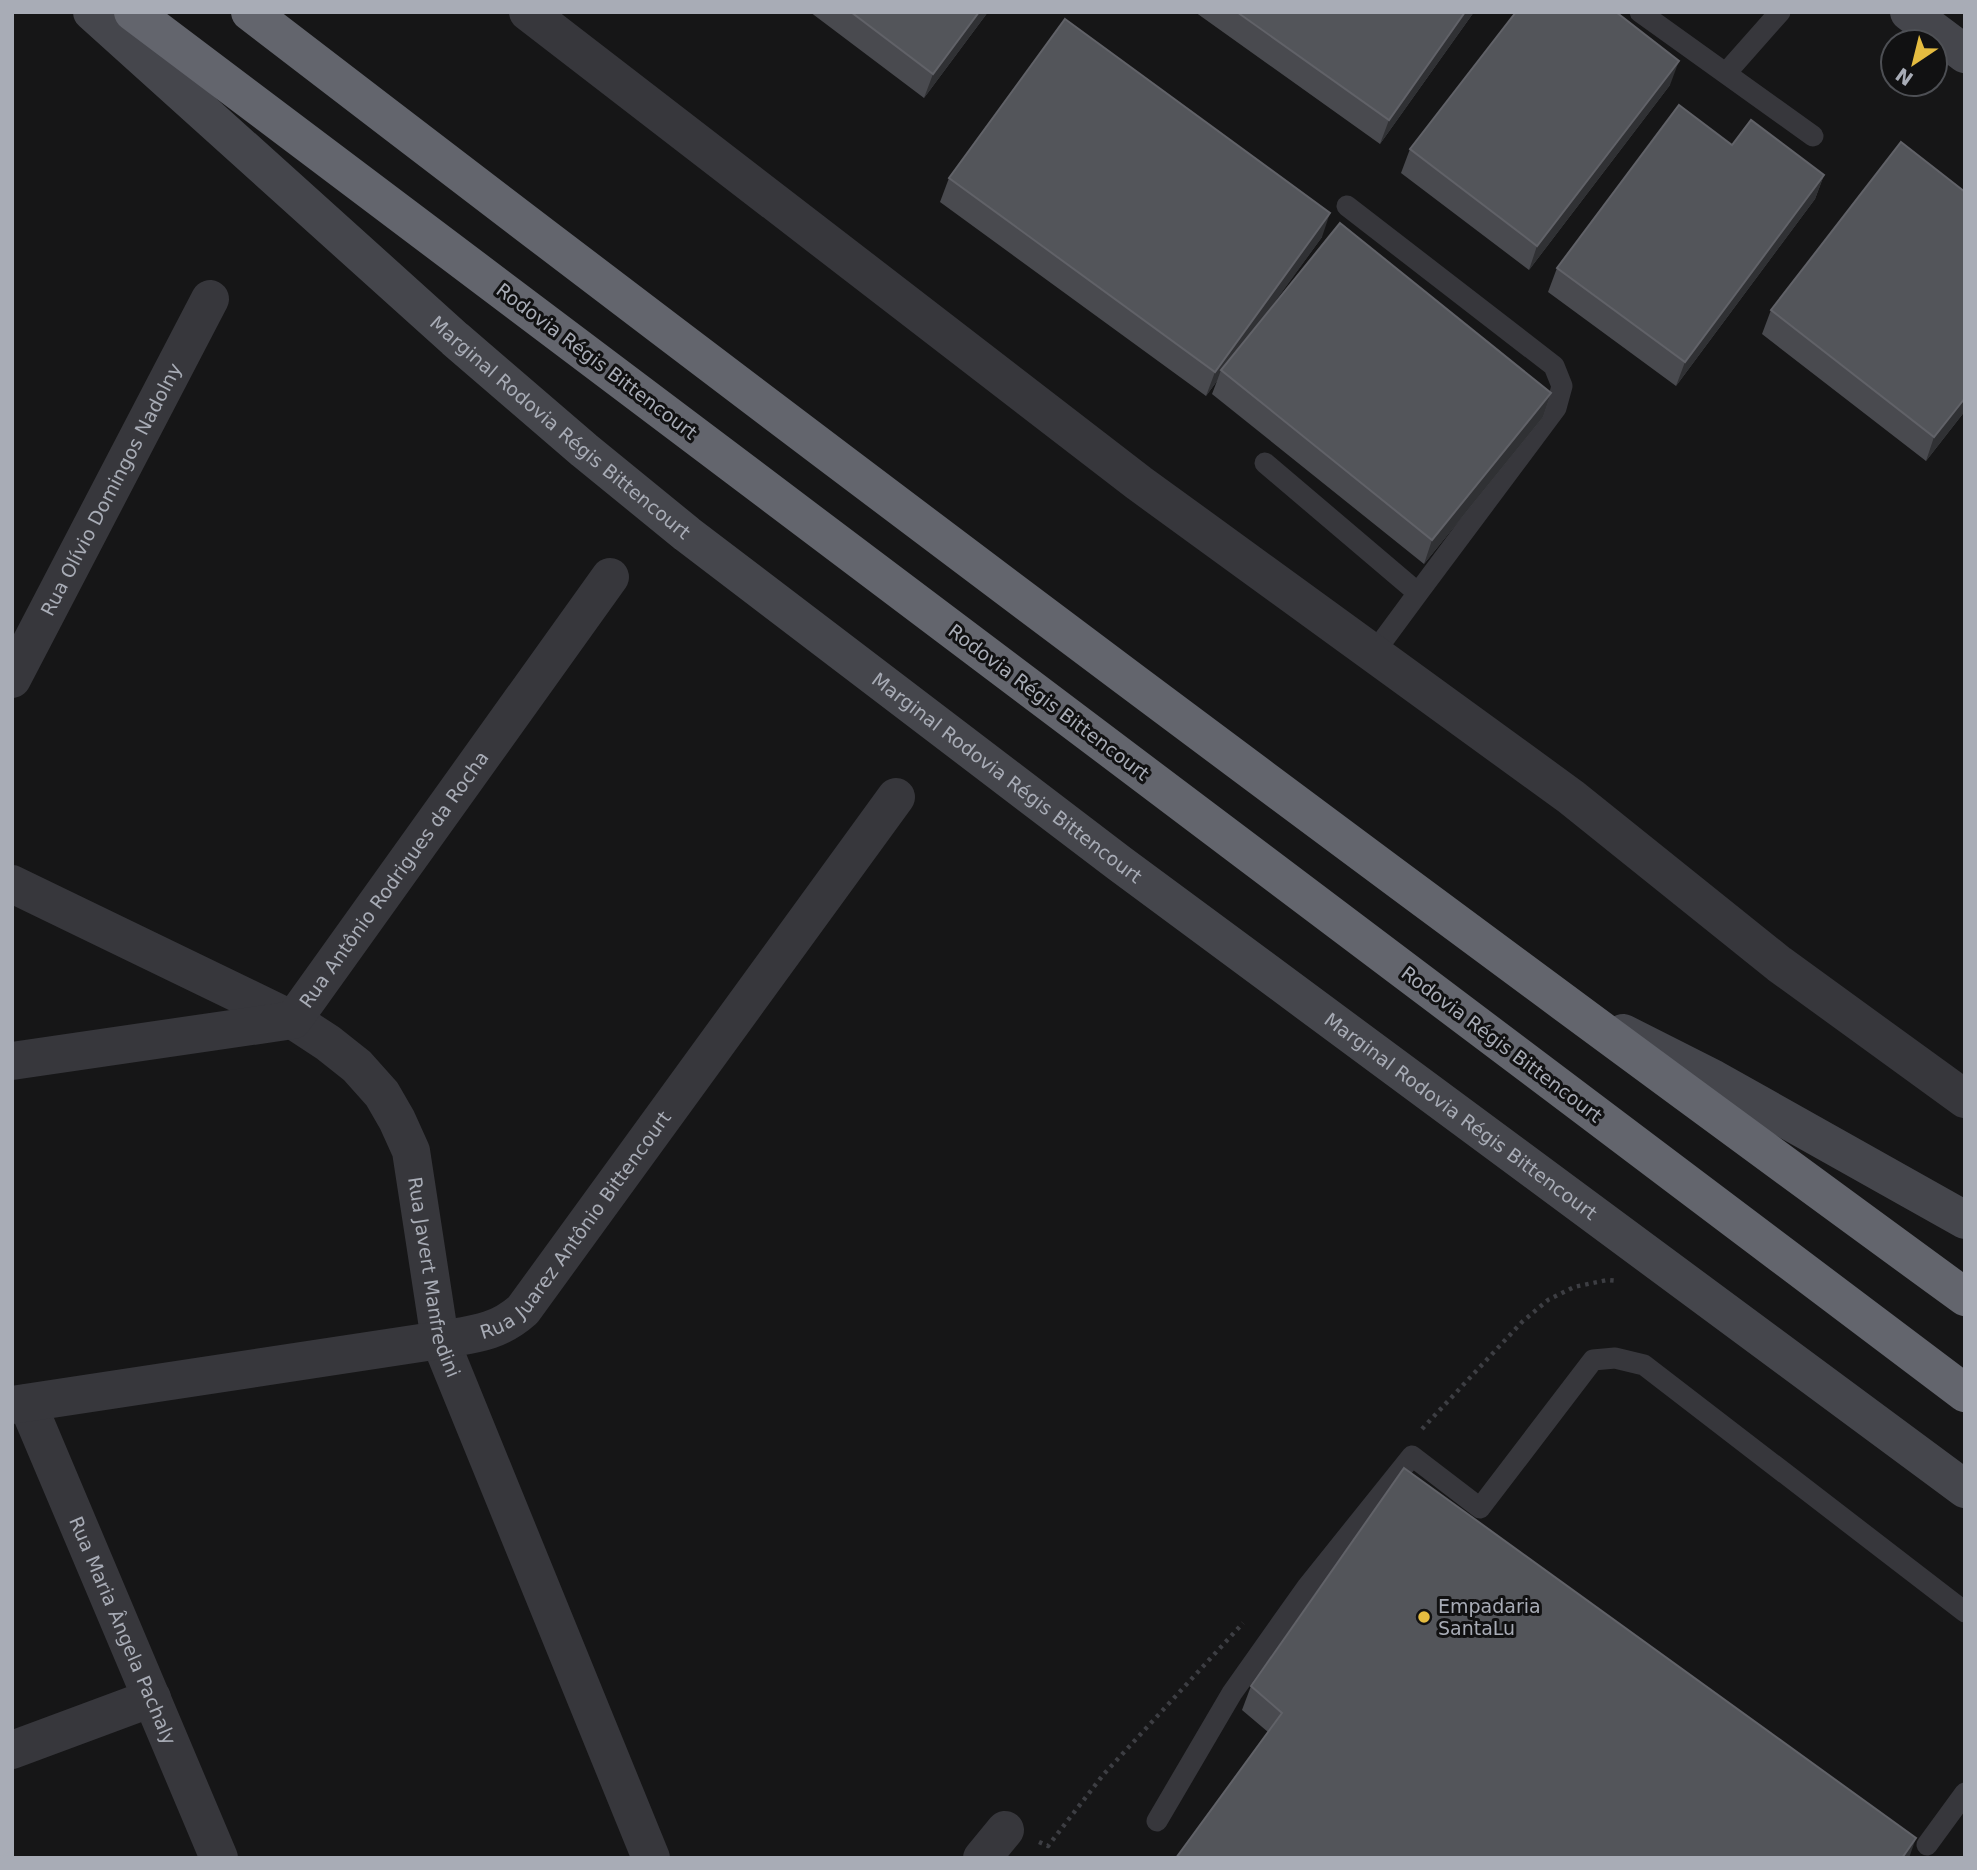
<svg xmlns="http://www.w3.org/2000/svg" width="1977" height="1870" font-family="'DejaVu Sans',sans-serif">
  <style>
    .lines { fill: none; stroke-linecap: round; stroke-linejoin: round }
    .path { stroke: #3d3e43; stroke-width: 4.5; stroke-dasharray: 3.5 5; stroke-linecap: butt }
    .lane { stroke: #37373c; stroke-width: 21 }
    .street { stroke: #37373c; stroke-width: 38 }
    .secondary { stroke: #45464c; stroke-width: 38 }
    .highway { stroke: #63656d; stroke-width: 38 }
    .wall { fill: #494a4f }
    .shaded-wall { fill: #303134 }
    .building { fill: #53555a; stroke: #616268; stroke-width: 2 }
    .poi-dot { fill: #e5bc40; stroke: #111112; stroke-width: 2.5 }
    .labels { text-anchor: middle; dominant-baseline: central; stroke-width: 6; stroke-linejoin: round; paint-order: stroke }
    .street-label { font-size: 19px; fill: #a8acb6; stroke: #111112 }
    .poi-label { font-size: 19px; fill: #a8acb6; stroke: #111112; text-anchor: start }
  </style>
  <rect width="100%" height="100%" fill="#161617"/>
  <g class="lines">
    <!-- path -->
    <path class="path" d="M1422,1429L1522,1322L1548,1300L1574,1287L1607,1280L1618,1281
      M1039,1842L1048,1846L1103,1775L1243,1623"/>
    <!-- lane -->
    <path class="lane" d="M1640,12L1813,136
      M1726,73L1780,12
      M1347,206L1554,366L1562,386L1556,408L1418,593
      M1265,463L1418,593L1373,654
      M1157,1821L1232,1693L1307,1587L1412,1456L1480,1508L1593,1360L1615,1358L1644,1365L1965,1612
      M1927,1845L1965,1793"/>
    <!-- street -->
    <g class="street">
      <path d="M528,12L1139,483L1571,797L1779,964L1965,1099"/>
      <path id="s1" d="M12,679L210,299"/>
      <path id="s2" d="M12,884L293,1020L328,1043L357,1066L382,1094L397,1120L411,1151L440,1340L651,1858"/>
      <path id="s3" d="M12,1061L293,1020L610,577"/>
      <path id="s4" d="M27,1403L219,1858"/>
      <path id="s5" d="M12,1405L440,1340C474,1334 497,1333 523,1310L896,797"/>
      <path d="M12,1750L152,1698"/>
      <path d="M982,1858L1005,1830"/>
    </g>
    <!-- secondary -->
    <g class="secondary">
      <path id="s6" d="M92,12L455,339L584,450L687,534L1119,863L1965,1489"/>
      <path d="M1909,12L1965,54"/>
      <path d="M1623,1033L1714,1079L1965,1220"/>
    </g>
    <!-- highway -->
    <path class="highway" d="M133,12L1965,1393
      M250,12C816,447 1388,876 1965,1297"/>
  </g>
  <!-- wall -->
  <path class="wall" d="M810,12H988L924,98Z
    M1195,12H1474L1380,144Z
    M1670,85L1529,270L1401,173L1410,149Z
    M1732,145L1824,175L1815,199L1676,386L1548,292L1557,268Z
    M949,178L1322,237L1262,319L1551,393L1543,417L1424,564L1212,394L1217,381L1206,396L940,202Z
    M1771,310L1965,411L1926,461L1762,334Z
    M1251,1686L1909,1858L1268,1732L1242,1710Z"/>
  <!-- shaded-wall -->
  <path class="shaded-wall" d="M979,12H988L924,98L933,74Z
    M1465,12H1474L1380,144L1389,120Z
    M1679,61L1670,85L1529,270L1537,246Z
    M1824,175L1815,199L1676,386L1685,362Z
    M1330,213L1322,237L1224,372L1221,370L1217,381L1206,396L1215,372Z
    M1551,393L1543,417L1424,564L1432,540Z
    M1965,398V411L1926,461L1934,437Z
    M1916,1838L1909,1858H1902Z"/>
  <!-- building -->
  <path class="building" d="M851,12H979L933,74Z
    M1237,12H1465L1389,120Z
    M1516,12H1616L1679,61L1537,246L1410,149Z
    M1065,19L1330,213L1215,372L949,178Z
    M1679,105L1732,145L1751,120L1824,175L1685,362L1557,268Z
    M1901,142L1965,192V398L1934,437L1771,310Z
    M1340,223L1551,393L1432,540L1221,370Z
    M1404,1468L1916,1838L1902,1858H1176L1282,1713L1251,1686Z"/>
  <!-- markers -->
  <circle class="poi-dot" cx="1424" cy="1617" r="7"/>
  <g class="labels">
    <!-- street labels -->
    <g class="street-label">
      <text transform="translate(597 361) rotate(37)">Rodovia Régis Bittencourt</text>
      <text stroke="none"><textPath href="#s6" startOffset="626">Marginal Rodovia Régis Bittencourt</textPath></text>
      <text stroke="none"><textPath href="#s1" startOffset="214">Rua Olívio Domingos Nadolny</textPath></text>
      <text transform="translate(1049 702) rotate(37)">Rodovia Régis Bittencourt</text>
      <text stroke="none"><textPath href="#s6" startOffset="1194">Marginal Rodovia Régis Bittencourt</textPath></text>
      <text stroke="none"><textPath href="#s3" startOffset="457">Rua Antônio Rodrigues da Rocha</textPath></text>
      <text transform="translate(1502 1044) rotate(37)">Rodovia Régis Bittencourt</text>
      <text stroke="none"><textPath href="#s6" startOffset="1760">Marginal Rodovia Régis Bittencourt</textPath></text>
      <text stroke="none"><textPath href="#s5" startOffset="620">Rua Juarez Antônio Bittencourt</textPath></text>
      <text stroke="none"><textPath href="#s2" startOffset="621">Rua Javert Manfredini</textPath></text>
      <text stroke="none"><textPath href="#s4" startOffset="247">Rua Maria Ângela Pachaly</textPath></text>
    </g>
    <!-- poi labels -->
    <g class="poi-label">
      <text x="1438" y="1606">Empadaria<tspan x="1438" dy="22">SantaLu</tspan></text>
    </g>
  </g>
  <!-- border -->
  <rect width="1977" height="1870" fill="none" stroke="#a8acb6" stroke-width="28"/>
  <!-- north arrow -->
  <g transform="translate(1914 63) rotate(215)"><circle r="33" fill="#111112" stroke="#4d4f54" stroke-width="2"/>
  <path d="M0-5L12 26L0 18L-12 26Z" fill="#e5bc40"/>
  <text y="-10" font-size="19" font-weight="bold" text-anchor="middle" fill="#a8acb6">N</text>
  </g>
</svg>
